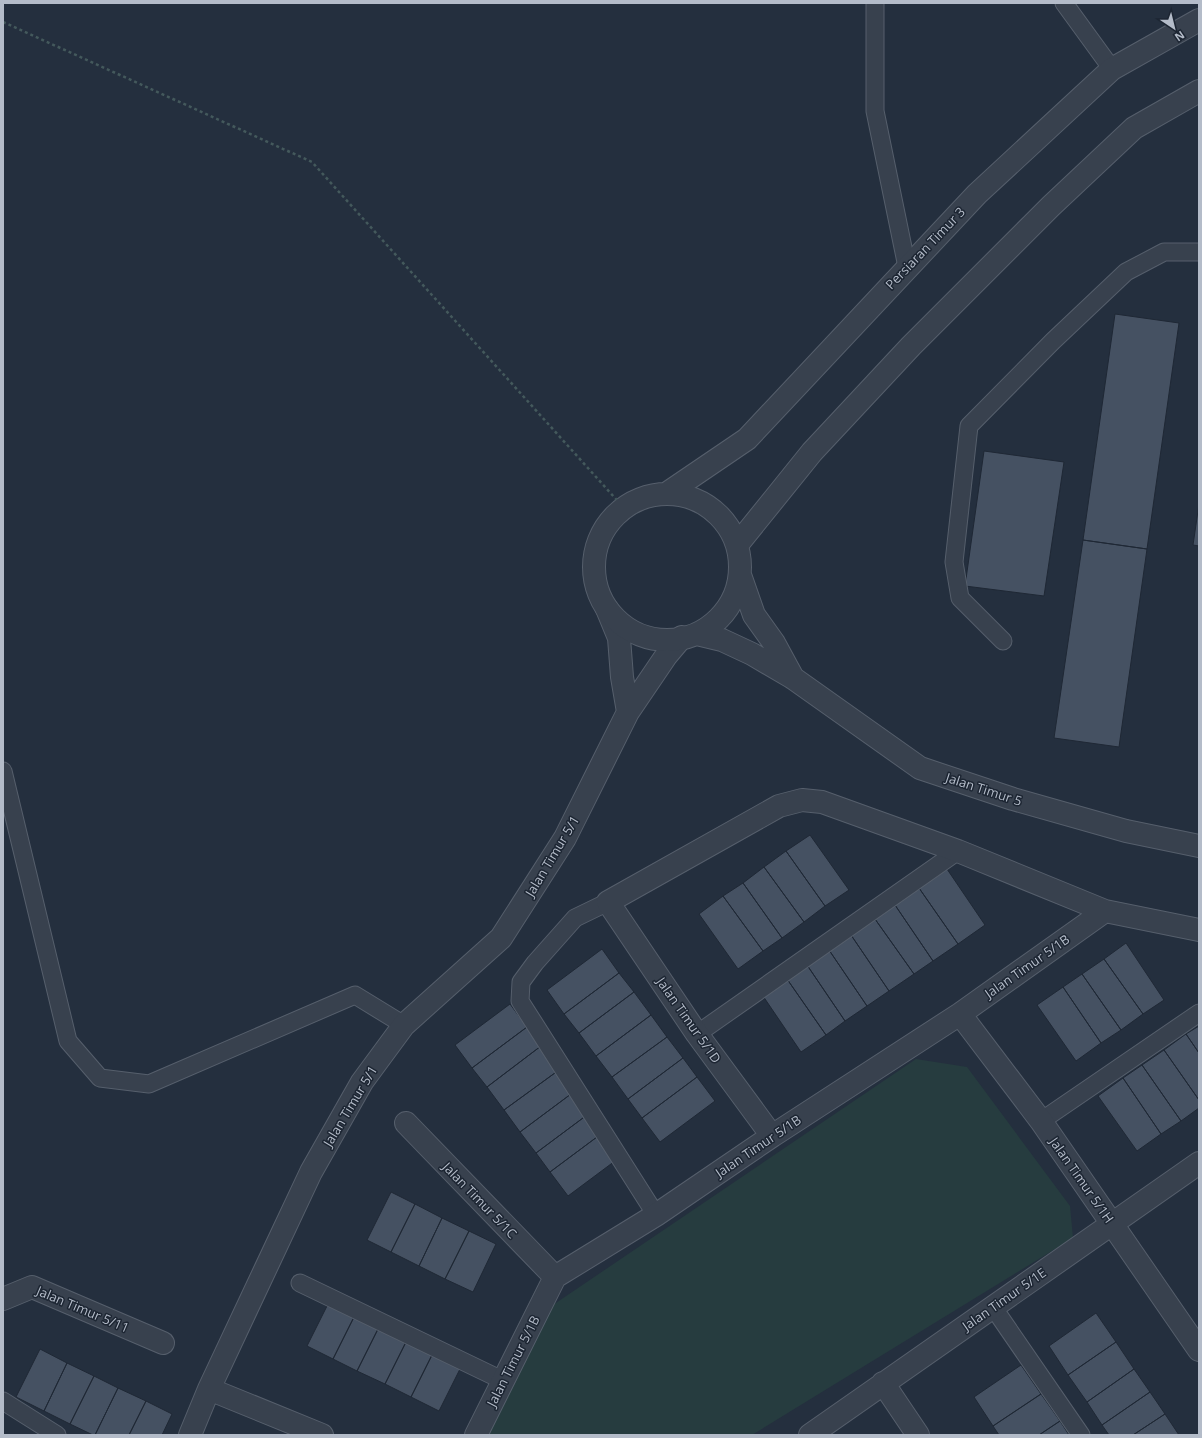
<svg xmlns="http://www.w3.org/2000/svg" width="1202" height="1438" font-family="'Open Sans',sans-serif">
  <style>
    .green { fill: #263c3f }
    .building { fill: #455162; stroke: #1f2835 }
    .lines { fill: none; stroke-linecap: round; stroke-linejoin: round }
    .service-casing { stroke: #565f6c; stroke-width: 19 }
    .minor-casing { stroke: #565f6c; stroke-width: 24 }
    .tertiary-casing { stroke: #565f6c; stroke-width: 24 }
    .path { stroke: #44595c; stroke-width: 2.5; stroke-dasharray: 3 3; stroke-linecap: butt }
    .service { stroke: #38414e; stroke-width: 17 }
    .minor { stroke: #38414e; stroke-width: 22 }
    .tertiary { stroke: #38414e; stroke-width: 22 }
    .labels { text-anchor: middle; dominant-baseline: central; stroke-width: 3; stroke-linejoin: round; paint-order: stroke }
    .street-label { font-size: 13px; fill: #b4bcc9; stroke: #1d2633 }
  </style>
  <rect width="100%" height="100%" fill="#242f3e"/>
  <!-- green -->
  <path class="green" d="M916,1059L967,1067L1070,1206L1073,1238L752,1435H488L550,1307Z"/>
  <!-- building -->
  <path class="building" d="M1115,314L1179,323L1147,549L1083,540Z
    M984,451L1064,462L1044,596L965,586Z
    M1199,504V546L1193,545Z
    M1083,540L1147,549L1119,747L1054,738Z
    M810,835L849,890L825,906L786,851Z
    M786,851L825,906L804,922L764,867Z
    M764,867L804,922L782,938L743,883Z
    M947,869L985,925L958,944L919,888Z
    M743,883L782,938L763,951L723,896Z
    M919,888L958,944L933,961L895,905Z
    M723,896L763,951L738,969L699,914Z
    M895,905L933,961L914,974L875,919Z
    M875,919L914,974L889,991L851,935Z
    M851,935L889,991L867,1006L829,950Z
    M1126,943L1164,1000L1143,1014L1104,959Z
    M602,949L619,973L564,1014L547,990Z
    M829,950L867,1006L845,1021L807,965Z
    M1104,959L1143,1014L1121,1030L1082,974Z
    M807,965L845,1021L826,1035L787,979Z
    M619,973L634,992L579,1033L564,1014Z
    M1082,974L1121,1030L1101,1043L1063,987Z
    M787,979L826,1035L801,1052L763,996Z
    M1063,987L1101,1043L1076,1061L1037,1005Z
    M634,992L651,1015L596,1056L579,1033Z
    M510,1004L527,1027L472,1068L455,1045Z
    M651,1015L667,1037L612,1077L596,1056Z
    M1199,1026V1053L1186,1034Z
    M527,1027L541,1046L487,1087L472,1068Z
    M1186,1034L1199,1053V1100L1164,1050Z
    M667,1037L683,1058L628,1099L612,1077Z
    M541,1046L559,1070L504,1110L487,1087Z
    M1164,1050L1199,1100V1108L1181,1121L1142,1065Z
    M683,1058L697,1077L642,1118L628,1099Z
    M1142,1065L1181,1121L1161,1134L1123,1078Z
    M559,1070L575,1091L520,1132L504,1110Z
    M697,1077L715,1101L660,1142L642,1118Z
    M1123,1078L1161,1134L1137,1151L1098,1096Z
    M575,1091L591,1112L536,1153L520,1132Z
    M591,1112L605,1131L550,1172L536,1153Z
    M605,1131L623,1155L568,1196L550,1172Z
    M391,1192L415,1204L391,1252L367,1240Z
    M415,1204L442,1218L419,1266L391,1252Z
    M442,1218L469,1231L445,1279L419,1266Z
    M469,1231L496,1244L473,1292L445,1279Z
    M331,1298L357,1311L333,1359L307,1346Z
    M357,1311L381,1323L357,1371L333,1359Z
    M1096,1313L1116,1342L1068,1375L1049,1346Z
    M381,1323L409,1336L385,1384L357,1371Z
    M409,1336L435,1349L411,1397L385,1384Z
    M1116,1342L1134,1369L1087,1402L1068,1375Z
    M40,1349L67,1363L44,1411L16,1397Z
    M435,1349L463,1363L439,1411L411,1397Z
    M67,1363L94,1376L70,1424L44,1411Z
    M1021,1365L1041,1394L993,1426L974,1397Z
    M1134,1369L1150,1392L1102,1425L1087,1402Z
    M94,1376L118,1388L95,1435H93L70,1424Z
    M118,1388L146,1401L129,1435H95Z
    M1150,1392L1165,1414L1133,1435H1109L1102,1425Z
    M1041,1394L1060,1421L1039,1435H999L993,1426Z
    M146,1401L172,1414L162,1435H129Z
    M1165,1414L1179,1435H1133Z
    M1060,1421L1069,1435H1039Z"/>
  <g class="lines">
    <defs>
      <path id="service" d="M875,3V111L907,267
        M1064,3L1112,69
        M1003,641L960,598L954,562L969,426L1053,341L1126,272L1164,252H1199
        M3,771L68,1041L100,1078L149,1084L355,995L404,1025
        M608,902L575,918L535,963L521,982L520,1001L656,1215
        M697,1034L958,851
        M1041,1121L1199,1013
        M300,1283L504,1381
        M993,1307L1081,1435
        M3,1401L57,1435"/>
      <path id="minor" d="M607,609L619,638L622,677L628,712
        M960,1014L1041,1121L1199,1350
        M406,1123L555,1277
        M772,1136L697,1034L608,902L779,806L802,800L822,802L958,851L1105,911L1199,930
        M3,1299L32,1287L163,1343
        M883,1383L918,1435
        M209,1389L322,1435
        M190,1435L209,1389L311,1172L362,1082L404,1025L501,938L565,838L628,712L666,656L682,637
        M476,1435L555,1277L656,1215L772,1136L960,1014L1105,911
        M810,1435L1199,1163"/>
      <path id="tertiary" d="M666,494L747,439L977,194L1112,69L1199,20
        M594 567a73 73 0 1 1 146 0a73 73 0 1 1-146 0Z
        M737,545L812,452L911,346L1051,206L1134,128L1199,91
        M740,575L754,615L774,643L793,678
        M697,634L722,640L752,654L793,678L920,768L1013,799L1126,831L1199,846"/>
    </defs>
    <!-- service casing -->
    <use href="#service" class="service-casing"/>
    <!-- minor casing -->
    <use href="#minor" class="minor-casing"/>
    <!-- tertiary casing -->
    <use href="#tertiary" class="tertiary-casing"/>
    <!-- path -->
    <path class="path" d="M3,22L312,162L624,508"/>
    <!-- service -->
    <use href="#service" class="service"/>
    <!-- minor -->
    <use href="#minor" class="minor"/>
    <!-- tertiary -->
    <use href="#tertiary" class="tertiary"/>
  </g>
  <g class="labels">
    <!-- street labels -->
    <g class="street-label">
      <text transform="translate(925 248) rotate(-46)">Persiaran Timur 3</text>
      <text transform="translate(984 789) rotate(18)">Jalan Timur 5</text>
      <text transform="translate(552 856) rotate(-59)">Jalan Timur 5/1</text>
      <text transform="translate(1027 966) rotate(-35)">Jalan Timur 5/1B</text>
      <text transform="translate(689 1020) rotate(55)">Jalan Timur 5/1D</text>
      <text transform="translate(350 1106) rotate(-59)">Jalan Timur 5/1</text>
      <text transform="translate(758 1146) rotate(-34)">Jalan Timur 5/1B</text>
      <text transform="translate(1082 1180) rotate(55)">Jalan Timur 5/1H</text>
      <text transform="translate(480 1200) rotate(46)">Jalan Timur 5/1C</text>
      <text transform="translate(1004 1299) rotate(-35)">Jalan Timur 5/1E</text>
      <text transform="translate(83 1309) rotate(23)">Jalan Timur 5/11</text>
      <text transform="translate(513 1361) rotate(-63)">Jalan Timur 5/1B</text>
    </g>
  </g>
  <!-- border -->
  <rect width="1202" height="1438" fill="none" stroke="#b4bcc9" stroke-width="8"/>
  <!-- north arrow -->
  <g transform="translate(1174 28) rotate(145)" stroke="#1d2633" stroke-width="3" paint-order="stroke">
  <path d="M0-3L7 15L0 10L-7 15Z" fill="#b4bcc9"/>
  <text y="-6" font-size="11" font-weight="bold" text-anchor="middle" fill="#b4bcc9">N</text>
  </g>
</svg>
